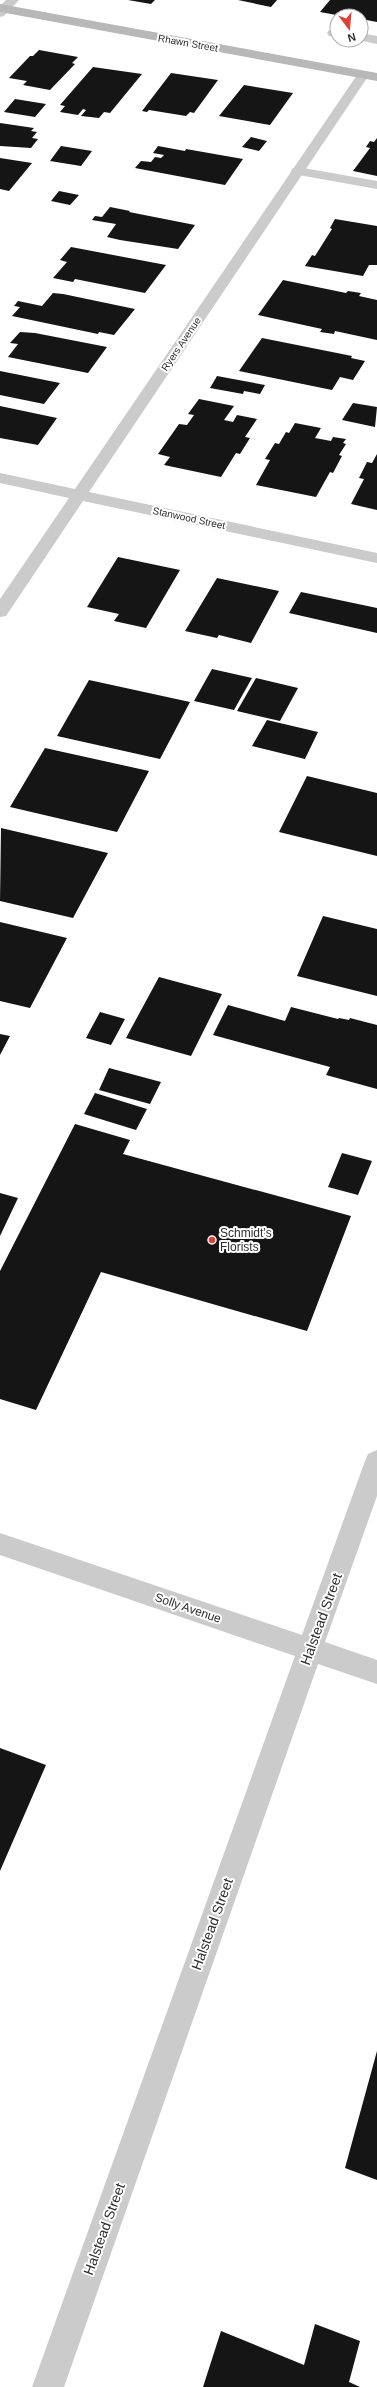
<svg xmlns="http://www.w3.org/2000/svg" width="377" height="2387" font-family="Arial,sans-serif">
  <style>
    .building { fill: #151515 }
    .lines { fill: none; stroke-linecap: round; stroke-linejoin: round }
    .service { fill: #cbcbcb; fill-rule: evenodd }
    .minor { fill: #cbcbcb; fill-rule: evenodd }
    .secondary { fill: #b8b8b8; fill-rule: evenodd }
    .poi-dot { fill: #df3f36; stroke: #fff; stroke-width: 1.5 }
    .labels { text-anchor: middle; dominant-baseline: central; stroke-width: 4; stroke-linejoin: round; paint-order: stroke }
    .far-street-label { font-size: 10px; fill: #2e2e2e; stroke: #fff }
    .poi-label { font-size: 12px; fill: #2e2e2e; stroke: #fff; text-anchor: start }
    .street-label { font-size: 12px; fill: #2e2e2e; stroke: #fff }
    .near-street-label { font-size: 14px; fill: #2e2e2e; stroke: #fff }
  </style>
  <rect width="100%" height="100%" fill="#fff"/>
  <!-- building -->
  <path class="building" d="M128,0H155L151,4Z
    M238,0H277L271,7Z
    M330,0H377V22L361,19V16H342L320,12Z
    M39,50L78,57L72,63L75,64L50,90L23,85L27,81L9,78L30,56H33Z
    M93,67L142,74L110,113L104,112L99,118L81,116L86,110L83,109L78,115L60,112L65,106L60,105Z
    M171,73L218,80L194,113L190,112L186,116L149,110L147,112L142,111Z
    M244,85L268,89L293,93L270,125L219,116Z
    M15,99L46,104L35,117L4,112Z
    M0,123L34,128L31,131L37,132L32,138L38,139L31,148L0,146Z
    M251,137L267,141L259,151L242,147Z
    M377,138V176L353,171L370,148L366,147L370,141L374,142Z
    M61,146L92,151L81,166L50,161Z
    M158,146L185,151L186,149L243,159L225,185L135,168L141,161L151,162L155,157L161,158L164,155L153,153Z
    M0,158L32,163L9,191L0,189Z
    M59,191L79,195L70,205L51,201Z
    M110,207L130,211L129,212L195,225L178,249L120,240L107,237L116,224L92,220L95,216L102,217Z
    M335,219L377,226V265H369L363,276L305,266L312,255L315,256L332,229L330,228Z
    M71,247L166,265L145,293L75,279L73,282L53,278L67,262L60,260Z
    M283,280L346,293L348,291L361,293L359,296L377,300V340L335,331L334,334L320,332L322,329L258,315Z
    M53,293L63,294L135,309L114,335L99,332L98,334L12,316L20,307L14,306L18,301L42,306Z
    M20,332L35,333L107,347L88,373L8,357L18,344L10,343Z
    M262,338L352,356L351,358L365,361L353,380L340,377L332,390L239,371Z
    M0,371L60,383L44,404L0,395Z
    M217,376L265,385L260,394L244,391L243,394L210,388Z
    M199,399L234,406L224,420L233,422L237,415L257,419L245,437L250,438L240,454L236,453L221,477L164,465L170,457L158,454L179,424L187,425L194,415L188,414Z
    M353,403L377,407L375,427L342,420Z
    M0,406L57,418L38,445L0,438Z
    M295,423L321,428L315,438L331,441L333,437L346,439L343,443L346,444L339,455L342,456L333,473L330,472L316,497L256,485L270,460L265,459L275,443L279,444L286,432L289,433Z
    M377,454V510L351,504L364,479L359,478L367,462L372,463Z
    M118,557L180,570L146,628L114,621L119,614L87,607Z
    M217,578L279,591L251,643L219,635L217,638L185,631Z
    M301,592L377,608V633L289,613Z
    M212,669L252,678L234,710L194,701Z
    M256,678L298,688L280,721L237,711Z
    M89,680L190,702L160,759L57,736Z
    M267,720L318,732L305,759L252,746Z
    M45,748L149,771L117,832L10,807Z
    M307,776L377,793V856L279,832Z
    M1,828L108,853L73,918L0,901Z
    M323,916L377,929V996L297,976Z
    M0,922L67,938L30,1008L0,1001Z
    M159,977L222,994L191,1056L126,1038Z
    M228,1005L285,1021L291,1007L338,1019L339,1018L349,1020L350,1018L377,1025V1089L326,1075L330,1067L213,1035Z
    M100,1012L125,1019L111,1045L86,1038Z
    M0,1034L10,1036L0,1055Z
    M109,1068L161,1082L150,1104L99,1090Z
    M95,1093L147,1109L136,1130L84,1114Z
    M75,1124L130,1140L123,1154L351,1216L307,1331L101,1272L36,1410L0,1399V1271Z
    M342,1153L372,1161L358,1195L328,1187Z
    M0,1193L18,1198L0,1236Z
    M0,1748L46,1765L0,1871Z
    M377,2051V2180L345,2168Z
    M315,2324L360,2341L349,2382L360,2387H203L221,2331L304,2365Z"/>
  <g class="lines">
    <!-- service -->
    <path class="service" d="M337,29V37L329,36L327,33L329,30Z
      M361,33L377,36V44L358,40H361Z
      M298,167L377,181V189L293,174L291,171L293,168Z"/>
    <!-- minor -->
    <path class="minor" d="M6,0H19L4,16L0,17V6Z
      M363,71L369,75L89,492L377,553V563L83,501L6,616L0,617V599L69,498L0,483V473L75,489L357,75Z
      M377,1450V1496L325,1642L377,1660V1684L318,1664L64,2387H32L295,1656L0,1555V1533L302,1635L365,1461L368,1454Z"/>
    <!-- secondary -->
    <path class="secondary" d="M0,4L377,73V81L0,12Z"/>
  </g>
  <!-- markers -->
  <circle class="poi-dot" cx="212" cy="1240" r="4"/>
  <g class="labels">
    <!-- far-street labels -->
    <g class="far-street-label">
      <text transform="translate(188 43) rotate(10)">Rhawn Street</text>
      <text transform="translate(181 344) rotate(-56)">Ryers Avenue</text>
      <text transform="translate(189 518) rotate(12)">Stanwood Street</text>
    </g>
    <!-- poi labels -->
    <g class="poi-label">
      <text x="220" y="1233">Schmidt's<tspan x="220" dy="14">Florists</tspan></text>
    </g>
    <!-- street labels -->
    <g class="street-label">
      <text transform="translate(188 1608) rotate(19)">Solly Avenue</text>
    </g>
    <!-- near-street labels -->
    <g class="near-street-label">
      <text transform="translate(321 1619) rotate(-70)">Halstead Street</text>
      <text transform="translate(212 1924) rotate(-70)">Halstead Street</text>
      <text transform="translate(104 2229) rotate(-70)">Halstead Street</text>
    </g>
  </g>
  <!-- north arrow -->
  <g transform="translate(349 28) rotate(164)"><circle r="19" fill="#ffffff" stroke="#ababab"/>
  <path d="M0-3L7 15L0 10L-7 15Z" fill="#df3f36"/>
  <text y="-6" font-size="11" font-weight="bold" text-anchor="middle" fill="#2e2e2e">N</text>
  </g>
</svg>
